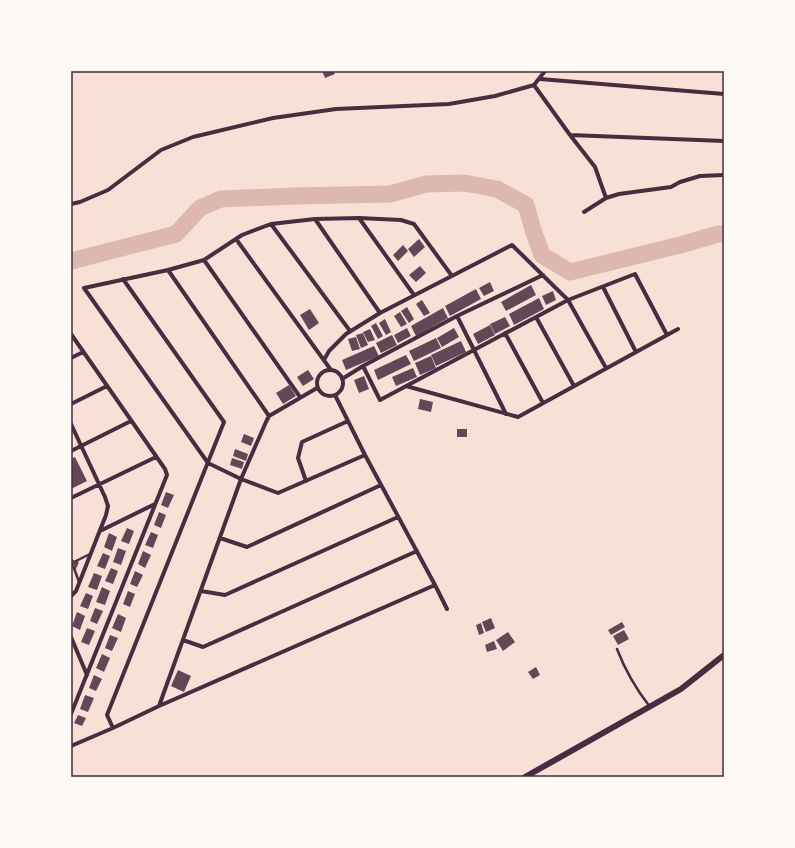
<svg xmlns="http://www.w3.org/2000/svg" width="795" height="848" font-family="'Exo 2',sans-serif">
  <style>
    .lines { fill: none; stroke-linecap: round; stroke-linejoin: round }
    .river { stroke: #dcb8b0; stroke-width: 17 }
    .building { fill: #644757 }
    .service { stroke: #4a2c40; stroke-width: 2.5 }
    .minor { stroke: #4a2c40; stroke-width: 4 }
    .tertiary { stroke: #4a2c40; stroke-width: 6 }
    .neatline { fill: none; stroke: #4a2c40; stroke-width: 1.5 }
  </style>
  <rect width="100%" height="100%" fill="#f7e1d7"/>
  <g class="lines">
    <!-- river -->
    <path class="river" d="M71,261L176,234L200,208L221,199L294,196L390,194L426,184L464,183L497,189L526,205L533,230L542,255L570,272L680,245L718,234H724"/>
  </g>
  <!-- building -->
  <path class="building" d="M322,71H333L335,74L325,78Z
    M419,239L425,247L414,257L408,249Z
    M403,245L408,251L398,261L393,255Z
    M420,266L426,273L416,282L409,275Z
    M490,282L494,291L484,296L479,288Z
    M531,285L536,295L506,311L501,302Z
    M476,289L481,299L450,316L445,306Z
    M553,291L556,300L546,305L542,296Z
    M539,298L544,309L514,325L509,314Z
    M422,300L430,313L424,316L416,304Z
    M407,307L414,319L409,323L401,311Z
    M443,308L448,318L416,336L411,326Z
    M310,309L319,323L309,330L300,315Z
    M400,312L407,324L401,327L394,316Z
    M505,317L510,326L495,334L490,324Z
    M385,319L391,332L386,335L379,323Z
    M376,323L383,336L378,339L371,326Z
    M490,325L495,335L478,344L473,334Z
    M407,328L411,336L398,343L394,335Z
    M454,328L459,337L442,347L437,338Z
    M370,329L375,340L368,342L363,332Z
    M363,333L368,345L361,348L356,335Z
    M392,335L397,345L381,353L376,343Z
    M356,337L360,349L352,351L348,339Z
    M436,338L441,348L414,361L409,351Z
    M461,341L466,352L436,366L431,355Z
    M374,346L379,356L346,370L342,360Z
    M406,355L411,364L378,380L374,370Z
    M431,356L436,368L420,375L415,363Z
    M413,368L417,377L396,386L392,377Z
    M308,370L314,379L303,386L297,377Z
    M364,376L369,389L359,393L354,380Z
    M289,385L296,396L283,404L276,393Z
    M420,399L433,402L431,412L418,409Z
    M457,429H467V437H457Z
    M244,434L254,438L251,446L241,442Z
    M235,449L248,454L246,461L233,456Z
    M75,457L81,469L71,474V459Z
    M232,458L244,462L242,469L230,465Z
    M81,469L87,481L71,489V474Z
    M166,492L174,495L168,508L161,505Z
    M159,512L166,515L161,528L154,525Z
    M127,528L134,531L129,544L121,541Z
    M151,532L158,535L153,548L145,545Z
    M109,533L117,537L112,551L104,547Z
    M118,548L126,551L121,565L113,562Z
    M143,551L151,555L145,568L138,564Z
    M103,553L110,556L105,569L97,566Z
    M71,559L79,562L76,569L71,567Z
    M111,568L118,571L113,584L105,581Z
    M135,571L143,575L137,587L130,584Z
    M94,573L102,576L97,590L88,587Z
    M102,587L110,591L105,605L96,602Z
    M128,591L135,594L130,607L123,604Z
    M86,593L93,596L88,609L80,606Z
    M95,608L103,611L97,624L90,621Z
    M77,612L85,616L80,630L72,626Z
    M118,614L126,618L121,632L112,628Z
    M491,618L495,628L486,632L482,622Z
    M622,622L625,627L611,635L608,630Z
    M481,623L484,633L479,635L476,625Z
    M87,628L95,631L89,645L81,642Z
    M624,630L629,639L618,645L613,636Z
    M508,632L515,642L503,651L496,640Z
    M110,635L118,638L112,651L105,648Z
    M494,641L497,649L487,652L485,645Z
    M102,654L110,658L104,672L96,668Z
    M536,667L540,675L533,679L528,672Z
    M178,670L191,676L184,692L171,686Z
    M94,675L102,679L96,691L89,688Z
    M85,695L94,698L88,712L80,709Z
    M78,715L86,718L82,726L74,723Z"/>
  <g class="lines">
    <!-- service -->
    <path class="service" d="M76,561L90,554
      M74,568L79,582
      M617,649C625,670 636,689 650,707"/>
    <!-- minor -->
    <path class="minor" d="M540,79L724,94
      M534,85L570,135L595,167L606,198
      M570,135L724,141
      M71,204L80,202L108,190L161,150L193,137L273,118L336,109L449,104L495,96L534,85L545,71
      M584,212L606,198L619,194L671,187L680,182L700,176L724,175
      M359,218L414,295
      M315,219L380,313
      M271,224L350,331
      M236,239L331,370
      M204,260L300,397
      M168,270L269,416
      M603,287L636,352
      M457,316L506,414
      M536,317L574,386
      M505,333L543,403
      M71,334L165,469L167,475L71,714
      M71,358L83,352
      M324,360L329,351L346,334L380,313L512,245L568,300L635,274L667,335
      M363,366L380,400L568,300L606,368
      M317 383a13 13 0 1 1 26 0a13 13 0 1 1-26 0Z
      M342,379L363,366L457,316L543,275
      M406,386L518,417L678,329
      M71,404L107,386
      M71,424L105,497L108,506L106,515L76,591L71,596
      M71,451L131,421
      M365,455L278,493L241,479L208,463L84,288L168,270L204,260L242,235L271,224L315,219L359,218L401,220L414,224L452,276
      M306,481L298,458L302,442L348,421
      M71,498L156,457
      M100,531L155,504
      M220,538L247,547L381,485
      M435,585L447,609
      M201,591L225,595L398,517
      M71,637L87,675
      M183,640L203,647L417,551
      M159,706L241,479L266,422L269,416L317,388
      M113,728L107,715L224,422L123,279
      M71,746L113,728L159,706L435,585L365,455L335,395"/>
    <!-- tertiary -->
    <path class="tertiary" d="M525,777L681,689L724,655"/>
  </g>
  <!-- border -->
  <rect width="795" height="848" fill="none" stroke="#fffaf5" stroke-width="144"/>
  <rect x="72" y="72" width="651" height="704" class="neatline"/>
</svg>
